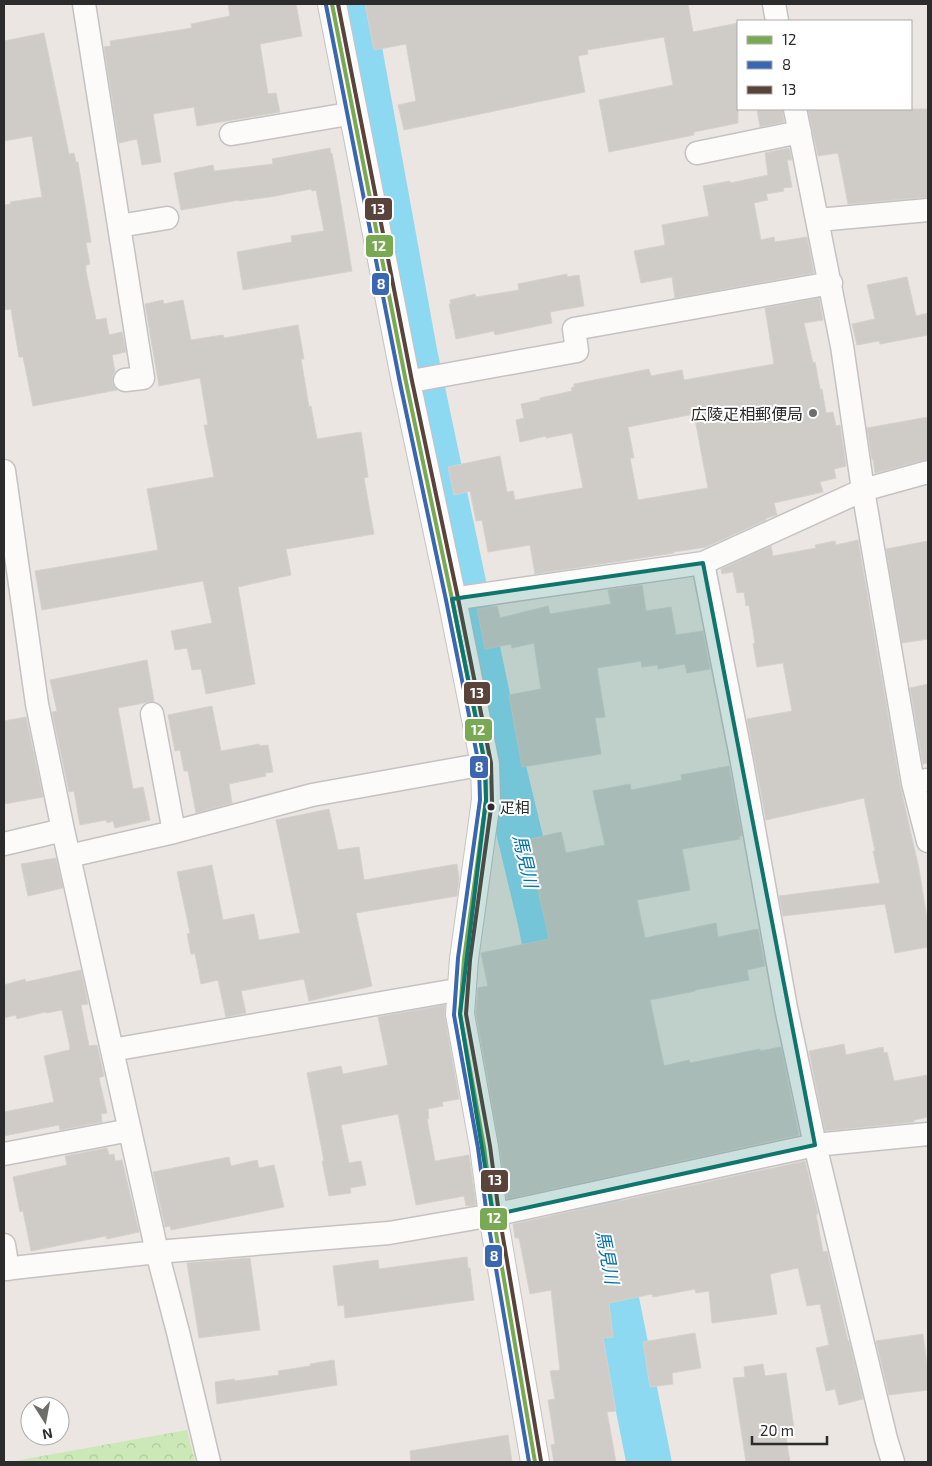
<svg xmlns="http://www.w3.org/2000/svg" width="932" height="1466" font-family="'Exo 2','Noto Sans JP',sans-serif">
  <style>
    .park { fill: url(#park-crowns) }
    .lines { fill: none; stroke-linecap: round; stroke-linejoin: round }
    .river { stroke: #8ed9f2; stroke-width: 45 }
    .building { fill: #cfccc8; stroke: #d5d2cd; fill-rule: evenodd }
    .street-casing { stroke: #c4c2c3; stroke-width: 25 }
    .secondary-casing { stroke: #c4c2c3; stroke-width: 30 }
    .street { stroke: #fcfbfa; stroke-width: 22 }
    .secondary { stroke: #fcfbfa; stroke-width: 28 }
    .bus-1-casing { stroke: #fff; stroke-width: 8 }
    .bus-2-casing { stroke: #fff; stroke-width: 8 }
    .bus-3-casing { stroke: #fff; stroke-width: 8 }
    .bus-1 { stroke: #7aa953; stroke-width: 4 }
    .bus-2 { stroke: #3b67b1; stroke-width: 4 }
    .bus-3 { stroke: #59433a; stroke-width: 4 }
    .marked { fill: #0f766e; fill-opacity: 0.2; stroke: #0f766e; stroke-width: 4; stroke-linejoin: round }
    .poi-dot { fill: #6f6d6b; stroke: #fff; stroke-width: 2 }
    .bus-dot { fill: #2c2c2c; stroke: #fff; stroke-width: 2 }
    .labels { text-anchor: middle; dominant-baseline: central; stroke-width: 4; stroke-linejoin: round; paint-order: stroke }
    .bus-label { font-size: 15px; fill: #2c2c2c; stroke: #fff; text-anchor: start }
    .poi-label { font-size: 16px; fill: #2c2c2c; stroke: #fff; text-anchor: end }
    .water-label { font-size: 18px; font-style: italic; fill: #0171ab; stroke: #fff }
    .line-badge { stroke: #fff; stroke-width: 2 }
    .badge-label { font-size: 14px; text-anchor: middle; font-weight: bold; fill: #fff }
  </style>
  <defs>
    <pattern id="park-crowns" width="20" height="18" patternUnits="userSpaceOnUse" patternTransform="scale(1.25)"><rect width="20" height="18" fill="#cce8b7"/><path d="M2 6a3 3 0 1 1 6 0M12 15a3 3 0 1 1 6 0" fill="none" stroke="#afc79e"/></pattern>
  </defs>
  <rect width="100%" height="100%" fill="#ebe6e1"/>
  <!-- park -->
  <path class="park" d="M187,1430L195,1462H9Z"/>
  <g class="lines">
    <!-- river -->
    <path class="river" d="M355,24L415,354L497,741L540,920L556,1001
      M585,1142L649,1462"/>
  </g>
  <!-- building -->
  <path class="building" d="M228,4H296L302,36L260,44L268,94L276,93L280,112L197,126L194,107L153,114L161,162L142,165L137,139L119,143L104,47L111,46L110,41L192,28L191,24L230,16Z
    M365,4H688L693,32L738,23V123L694,132V135L609,152L599,100L673,85L664,37L587,50L588,54L578,56L585,92L404,130L398,105L416,101L406,44L374,50Z
    M44,33L69,154L74,153L76,162H78L91,242L86,243L90,264L86,265V271L96,320L106,318L109,335L122,332L126,352L112,355L115,372L113,375L112,382L114,387L117,390L33,406L23,357H19L11,309L4,310V205L11,204L10,202L42,197L32,136L4,141V41Z
    M757,109H782L784,122L760,127Z
    M808,109H928V197L848,204L838,153L818,156Z
    M330,148L331,154L332,153L338,186L352,271L243,290L237,252L292,242L291,236L324,231L316,190L312,191L311,189L270,197L239,201V200L181,210L174,173L213,165L214,171L273,164L272,159Z
    M789,148L792,160H787L792,187L783,188L784,191L766,194L768,200L754,203L761,240L774,237L775,242L807,237L814,273L675,298L672,277L641,283L634,251L665,245L662,225L709,216L703,186L730,181V183L768,175L765,153Z
    M567,274V277L579,275L584,306L550,312L552,323L495,335L494,331L456,339L449,304H451L450,300L475,294L476,297L519,290L518,284Z
    M907,277L916,316L928,313V335L880,344L879,341L857,345L852,324L875,319L867,285Z
    M819,298L823,320L804,323L813,363L815,362L820,389H822L826,413L833,412L836,426L840,425L846,466L834,469L836,478L820,482L823,492L774,503L777,515L766,518V520L706,547L674,552V553L535,574L530,545L488,552L482,520L476,521L470,491L454,495L448,467L500,456L507,492L513,491L515,500L583,488L572,433L546,438V436L520,442L516,420L524,418L521,404L540,400V398L572,391L571,388L574,387V384L649,369L651,376L682,370L684,380L774,364L765,308ZM694,414L708,488L638,500L630,458H634L628,427Z
    M163,300L164,304L183,300L191,340L223,335L224,338L298,325L304,359H301L309,407L311,406L317,439L361,432L368,477L364,478L374,534L286,549L291,575L238,587L255,684L206,694L201,669L192,670L187,648L175,650L171,631L212,623L203,581L42,610L35,571L158,550L147,489L214,477L204,425H208L200,378L159,386L145,304Z
    M928,417V459L875,473L873,459L872,460L867,428Z
    M858,540L900,785L919,869L928,925V947L895,953L885,904L783,916L779,896L880,883L873,851H875L864,798L766,820L747,719L792,711L783,663L757,667L753,644L755,643L749,605L746,606L744,592L737,593L733,572L722,574L721,569L771,546L773,556L816,548L815,545L835,541L836,545Z
    M928,541V639L902,643L886,549Z
    M642,585L646,611L671,607L676,635L703,631L710,669L687,673L685,664L658,669V665L642,667L641,661L597,668L605,717L595,718L601,754L522,767L509,695L541,689L534,643L512,648L511,644L485,649L477,609L497,606L500,618L548,606L550,614L611,604L608,590Z
    M147,660L154,701L118,708L133,789L143,787L150,820L115,828L113,821L107,823L106,820L80,825L74,791L69,792L52,712L57,711L50,680Z
    M928,684V763L923,764L910,688Z
    M212,706L221,751L259,744L260,746L268,745L273,772L265,773L266,776L229,784L232,803L196,813L188,771H184L180,750L175,751L168,715Z
    M26,717L43,797L4,804V721Z
    M729,766L742,836H739L740,839L682,849L690,890L637,900L645,938L716,923L718,937L758,929L765,966L747,970L749,980L695,990V991L650,1000L664,1066L689,1060L690,1063L760,1049V1051L781,1047L799,1135L507,1199L499,1144L476,1013L478,988L488,986L481,953L549,939L527,840L561,832L566,853L605,845L593,791L630,784L631,790L682,780L681,775Z
    M329,809L338,850L359,847L364,880L457,864L459,878L457,896L356,913L372,986L309,1001L304,979L241,991L246,1013L226,1017L218,980L201,984L195,954H191L187,934L190,933L177,872L212,865L223,920L254,914L259,940L300,933L276,820Z
    M56,858L63,888L28,896L21,864Z
    M81,970L88,1004L81,1005L89,1046L97,1045L104,1076L99,1078L107,1113L101,1114L102,1122L60,1130L59,1125L4,1136V1112L54,1102L44,1056L69,1050L70,1047L62,1010L46,1013L45,1012L17,1019L16,1015L4,1018V985L25,979L26,982Z
    M445,1005V1017L459,1099L442,1102L443,1106L428,1109L429,1119H427L435,1161L469,1155L476,1205L466,1206L464,1196L416,1205L398,1114L341,1125L349,1163L361,1161L366,1185L350,1188L351,1193L329,1196L322,1161H324L307,1073L341,1066L343,1074L388,1065L378,1017Z
    M844,1044L846,1055L883,1047L884,1053L887,1052L894,1081L928,1075V1117L914,1120V1122L825,1131L809,1051Z
    M107,1148L109,1155L114,1154L115,1161L122,1160L139,1232L107,1239L106,1236L31,1251L23,1211L20,1212L13,1177L67,1165L65,1156Z
    M229,1157L231,1166L257,1160L259,1168L274,1165L284,1207L171,1230L170,1226L165,1227L153,1172Z
    M805,1161L818,1214H816L823,1252L827,1251L848,1341H849L863,1399L839,1405L835,1389L826,1391L816,1348L829,1345L820,1304L807,1306L798,1268L770,1274L777,1314L765,1316L712,1323L709,1291L696,1293L695,1289L653,1297L652,1294L609,1303L613,1337L603,1338L616,1411L607,1412L616,1462H554L551,1445L555,1444L548,1400L555,1399L550,1371L560,1370L551,1290L530,1294L519,1238H515L513,1224Z
    M467,1257L468,1268H470L474,1300L345,1318L344,1305L338,1306L333,1266L378,1260L379,1269Z
    M250,1258L260,1330L199,1338L187,1263Z
    M695,1333L701,1368L672,1373L673,1384L650,1387L643,1342Z
    M923,1334L928,1373V1390L889,1395L876,1341Z
    M334,1360L337,1385L217,1404L215,1382L234,1379L235,1381L279,1375L278,1371L310,1366V1364Z
    M763,1364L765,1376L786,1373L795,1435L786,1437L790,1462H746L733,1378L745,1377L744,1367Z
    M508,1435L512,1462H411L410,1451Z"/>
  <g class="lines">
    <defs>
      <path id="street" d="M84,4L143,378L125,380
        M774,4L777,21
        M795,109L842,346L863,490L913,783
        M231,134L354,113
        M697,153L800,132
        M818,220L928,210
        M119,226L167,218
        M406,382L577,351L574,329L831,283
        M4,471L37,704L63,830L157,1252L178,1332L209,1462
        M703,563L741,757L786,1008L815,1145L886,1439L893,1462
        M452,599L703,563L863,490L928,472
        M152,714L174,832
        M927,780L913,783L928,841
        M4,844L63,830
        M69,856L174,832L312,795L485,764
        M112,1050L462,989
        M4,1154L130,1130
        M4,1245L8,1269
        M4,1269L157,1252L389,1233L493,1215L815,1145L928,1134"/>
      <path id="secondary" d="M332,4L406,382L452,599L485,764L486,800L464,959L460,1014L484,1147L493,1215L535,1462"/>
    </defs>
    <!-- street casing -->
    <use href="#street" class="street-casing"/>
    <!-- secondary casing -->
    <use href="#secondary" class="secondary-casing"/>
    <!-- street -->
    <use href="#street" class="street"/>
    <!-- secondary -->
    <use href="#secondary" class="secondary"/>
    <defs>
      <path id="bus-1" d="M332,4L406,382L452,599L485,764L486,800L464,959L460,1014L484,1147L493,1215L535,1462"/>
      <path id="bus-2" d="M326,5L400,383L446,600L479,765L480,800L458,958L454,1015L478,1148L487,1216L529,1462"/>
      <path id="bus-3" d="M338,4L412,381L458,598L491,763L492,801L470,960L466,1014L490,1146L499,1214L541,1461"/>
    </defs>
    <!-- bus-1 casing -->
    <use href="#bus-1" class="bus-1-casing"/>
    <!-- bus-2 casing -->
    <use href="#bus-2" class="bus-2-casing"/>
    <!-- bus-3 casing -->
    <use href="#bus-3" class="bus-3-casing"/>
    <!-- bus-1 -->
    <use href="#bus-1" class="bus-1"/>
    <!-- bus-2 -->
    <use href="#bus-2" class="bus-2"/>
    <!-- bus-3 -->
    <use href="#bus-3" class="bus-3"/>
  </g>
  <!-- marked area -->
  <path class="marked" d="M703,563L815,1145L493,1215L460,1014L486,800L485,764L452,599Z"/>
  <!-- markers -->
  <circle class="poi-dot" cx="813" cy="413" r="5"/>
  <circle class="bus-dot" cx="491" cy="807" r="4.5"/>
  <g class="labels">
    <!-- bus labels -->
    <g class="bus-label">
      <text x="500" y="807">疋相</text>
    </g>
    <!-- poi labels -->
    <g class="poi-label">
      <text x="803" y="413">広陵疋相郵便局</text>
    </g>
    <!-- water labels -->
    <g class="water-label">
      <text transform="translate(526 861) rotate(77)">馬見川</text>
      <text transform="translate(608 1257) rotate(79)">馬見川</text>
    </g>
  </g>
  <g class="line-badge">
    <rect x="364" y="197" width="29" height="24" rx="5" fill="#59433a"/>
    <rect x="365" y="234" width="29" height="24" rx="5" fill="#7aa953"/>
    <rect x="371" y="272" width="19" height="24" rx="5" fill="#3b67b1"/>
    <rect x="463" y="681" width="28" height="24" rx="5" fill="#59433a"/>
    <rect x="464" y="718" width="29" height="24" rx="5" fill="#7aa953"/>
    <rect x="469" y="755" width="20" height="24" rx="5" fill="#3b67b1"/>
    <rect x="480" y="1169" width="29" height="24" rx="5" fill="#59433a"/>
    <rect x="479" y="1207" width="29" height="24" rx="5" fill="#7aa953"/>
    <rect x="484" y="1244" width="19" height="24" rx="5" fill="#3b67b1"/>
  </g>
  <g class="badge-label">
    <text x="378" y="214">13</text>
    <text x="379" y="251">12</text>
    <text x="381" y="289">8</text>
    <text x="477" y="698">13</text>
    <text x="478" y="735">12</text>
    <text x="479" y="772">8</text>
    <text x="495" y="1185">13</text>
    <text x="494" y="1223">12</text>
    <text x="494" y="1261">8</text>
  </g>
  <!-- border -->
  <rect width="932" height="1466" fill="none" stroke="#2c2c2c" stroke-width="10"/>
  <!-- legend -->
  <rect x="737" y="20" width="175" height="90" fill="#ffffff" stroke="#ababab"/>
  <rect x="747" y="36" width="25" height="8" fill="#7aa953" stroke="#ababab"/>
  <text x="782" y="45" font-size="15" fill="#2c2c2c">12</text>
  <rect x="747" y="61" width="25" height="8" fill="#3b67b1" stroke="#ababab"/>
  <text x="782" y="70" font-size="15" fill="#2c2c2c">8</text>
  <rect x="747" y="86" width="25" height="8" fill="#59433a" stroke="#ababab"/>
  <text x="782" y="95" font-size="15" fill="#2c2c2c">13</text>
  <!-- north arrow -->
  <g transform="translate(45 1421) rotate(169)"><circle r="24" fill="#ffffff" stroke="#ababab"/>
  <path d="M0-4L9 19L0 12L-9 19Z" fill="#6f6d6b"/>
  <text y="-8" font-size="14" font-weight="bold" text-anchor="middle" fill="#2c2c2c">N</text>
  </g>
  <!-- scale -->
  <path d="M752 1436v8h75v-8" fill="none" stroke="#2c2c2c" stroke-width="2.5"/>
  <text x="760" y="1436" font-size="15" fill="#2c2c2c" stroke="#ffffff" stroke-width="4" paint-order="stroke">20 m</text>
</svg>
